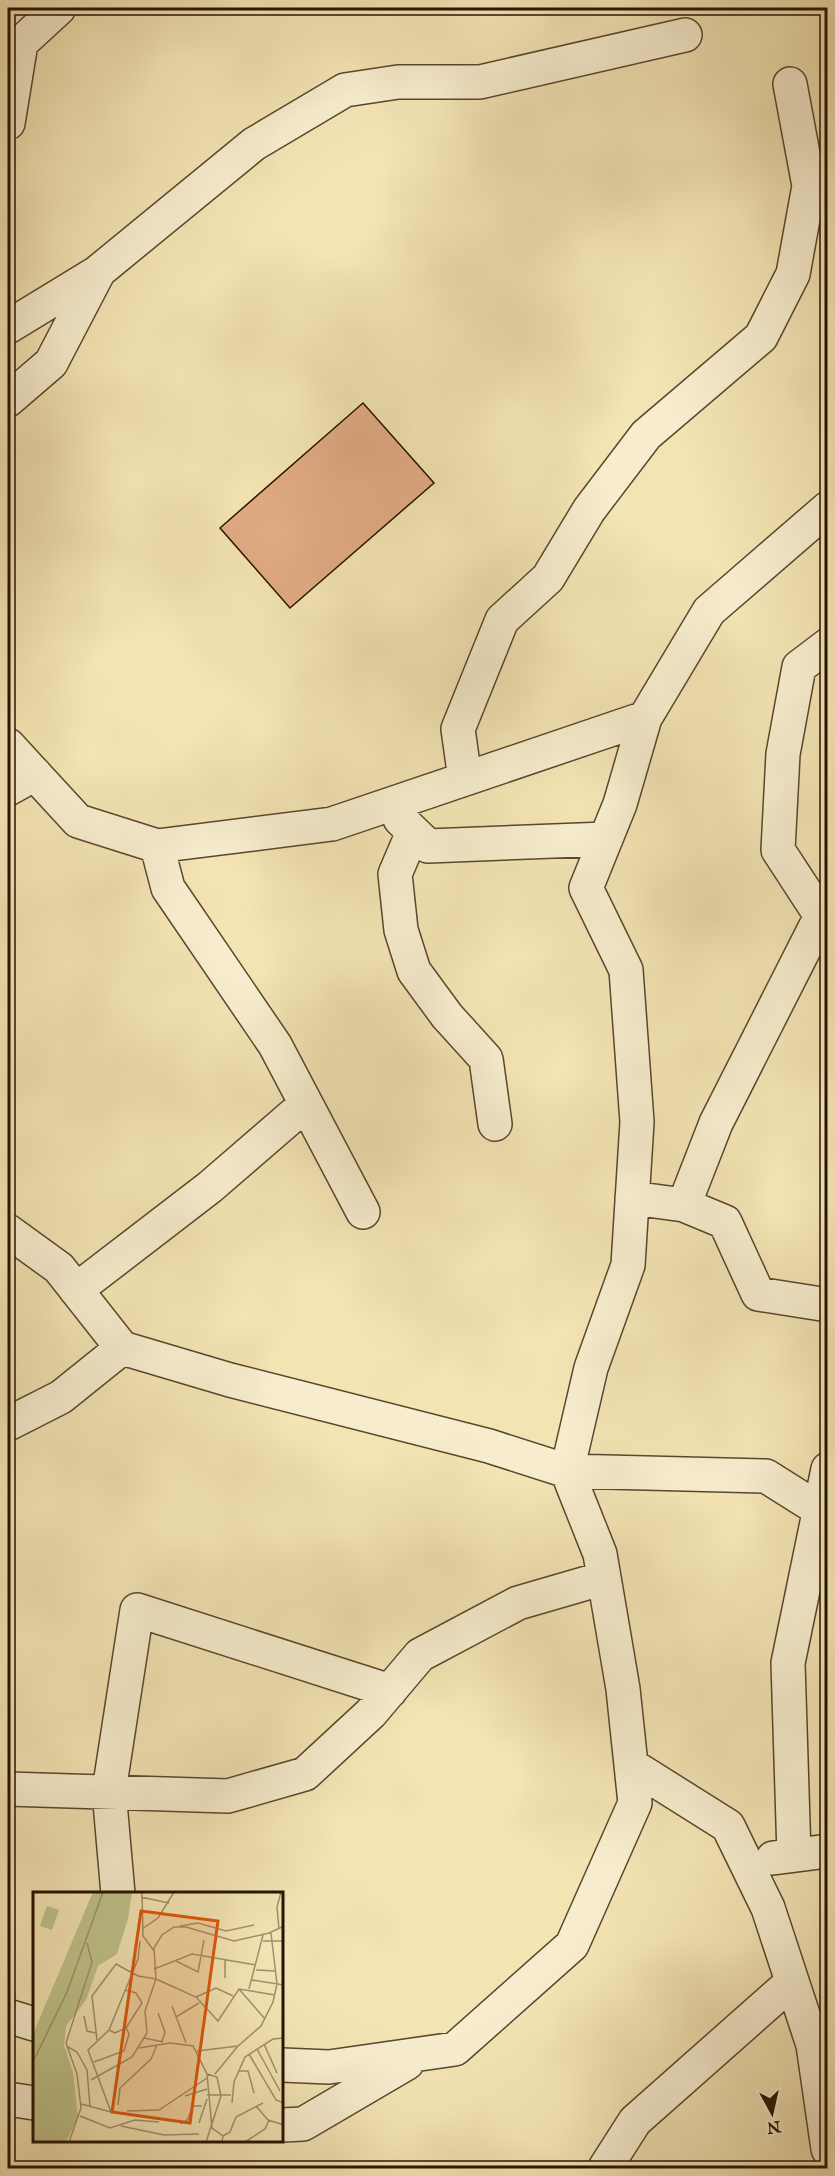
<svg xmlns="http://www.w3.org/2000/svg" width="835" height="2176" font-family="'IM FELL English',serif">
  <style>
    .building { fill: #e1ab83; stroke: #261300; stroke-width: 1.5 }
    .lines { fill: none; stroke-linecap: round; stroke-linejoin: round }
    .minor-casing { stroke: #59472d; stroke-width: 36 }
    .minor { stroke: #f7edce; stroke-width: 33 }
    .inset-road { fill: none; stroke: #a1906c; stroke-width: 1.5 }
    .view { fill: #de560b; fill-opacity: 0.15; stroke: #de560b; stroke-width: 3 }
    .inset-edge { fill: none; stroke: #261300; stroke-width: 3 }
  </style>
  <rect width="100%" height="100%" fill="#f3e4b4"/>
  <filter id="stains"><feTurbulence type="fractalNoise" baseFrequency=".00333" numOctaves="4"/><feColorMatrix values="0 0 0 0 .2 0 0 0 0 .09 0 0 0 0 .02 0 0 0 .5 -.17"/></filter>
  <radialGradient id="worn" r=".72"><stop offset=".6" stop-color="#630" stop-opacity="0"/><stop offset="1" stop-color="#630" stop-opacity=".3"/></radialGradient>
  <!-- building -->
  <path class="building" d="M363,403L434,483L290,608L220,528Z"/>
  <g class="lines">
    <defs>
      <path id="minor" d="M8,123L21,43L59,8
        M8,327L98,272
        M8,400L51,363L99,271L254,144L345,90L398,82H480L685,35
        M8,745L78,821L157,846L332,824L645,718
        M465,779L458,729L502,620L548,578L589,510L646,435L761,337L793,274L809,186L790,84
        M8,789L35,774
        M400,819L428,846L606,839
        M413,832L395,874L401,930L414,971L447,1016L486,1059L495,1124
        M157,846L168,888L275,1045L363,1212
        M821,916L778,850L783,754L799,667L828,645
        M632,1198L684,1205L725,1222L758,1294L828,1305
        M684,1205L716,1123L821,916L828,911
        M8,1231L59,1268L122,1348L230,1380L489,1446L567,1471L766,1476L828,1515
        M76,1290L210,1187L306,1104
        M8,1424L61,1397L122,1348
        M631,1765L728,1826L768,1908L813,2045L828,2149
        M8,1789L228,1796L305,1774L371,1713L420,1655L518,1603L604,1578
        M794,1855L788,1663L828,1469
        M773,1858L828,1851
        M118,1894L109,1791L137,1610L390,1691
        M8,2016L34,2024
        M282,2065L329,2067L455,2049L572,1945L635,1803L623,1689L600,1554L567,1471L591,1368L628,1265L637,1122L626,970L586,888L620,804L645,718L709,611L828,508
        M8,2099L34,2103
        M282,2125L303,2124L407,2063
        M605,2168L635,2121L792,1982"/>
    </defs>
    <!-- minor casing -->
    <use href="#minor" class="minor-casing"/>
    <!-- minor -->
    <use href="#minor" class="minor"/>
  </g>
  <!-- overview -->
  <g transform="translate(33 1892)">
    <rect width="250" height="250" fill="#f3e4b4"/>
    <path d="M60,0H99L95,27L84,62L65,74L53,108L33,134L31,153L40,180L45,225L33,250H0V142ZM14,14L26,18L19,38L7,34Z" fill="#bfc28a"/>
    <path class="inset-road" d="M109,0L110,44L121,59M108,5L136,11M147,34L165,31L193,39L221,33M109,37L125,26L141,0M246,37L244,15L248,0M230,49H251M192,67V86M143,69L165,80L171,48M121,77L159,62L223,73M223,78L243,79M219,88L251,93M206,97L232,127M216,97L230,43M92,98L103,101L109,111M163,105L183,96L200,104M139,114L153,151M125,121L132,140L129,149M51,124L54,139L63,141M143,125L166,111M76,138L82,141L93,136L109,111M111,146L130,150M64,148L59,104L83,72L105,84L123,87L163,105L185,129L206,97L242,103M231,152L244,181M35,155L44,160L54,178L57,214M106,156L137,151L160,154L174,182L179,236L190,244L189,250M224,157L247,199M164,159L205,154L228,134L240,110L244,92L238,41M216,162L243,208L251,211M0,170L34,100L70,0M61,170L91,159L96,142L93,136M205,179H215L221,201M182,182L205,154M58,188L99,165L114,141L112,119L123,87L121,56L129,43L141,35H153L201,49L236,41L251,34M174,203H198M152,204L174,197M199,211L201,190L212,165L240,147L251,146M48,212L78,220L55,158L76,138L105,67L107,49M85,213L87,196L118,167L124,153M223,214L235,228L251,233M94,219L126,218L174,186M47,224L77,236L102,228L126,230M166,231L174,207M148,232L155,227L160,214H169M88,234L131,243L166,242M190,244L197,240L203,225L230,211M36,250L48,216L44,182L33,151L59,70L54,51M173,250L188,204L184,185L174,182M212,250L232,237L236,228"/>
    <path class="view" d="M108,19L185,29L157,231L79,220Z"/>
    <rect width="250" height="250" class="inset-edge"/>
  </g>
  <!-- margin -->
  <rect width="835" height="2176" fill="none" stroke="#f3e4b4" stroke-width="30"/>
  <rect x="9" y="9" width="817" height="2158" fill="none" stroke="#261300" stroke-width="3"/>
  <rect x="15" y="15" width="805" height="2146" fill="none" stroke="#261300" stroke-width="1.5"/>
  <!-- north arrow -->
  <g transform="translate(772 2113) rotate(172)" stroke="#f7edce" stroke-width="4.5" paint-order="stroke">
  <path d="M0-4.5L10 22L0 15L-10 22Z" fill="#261300"/>
  <text y="-9" font-size="16" font-weight="bold" text-anchor="middle" fill="#261300">N</text>
  </g>
  <rect width="100%" height="100%" filter="url(#stains)"/>
  <rect width="100%" height="100%" fill="url(#worn)"/>
</svg>
